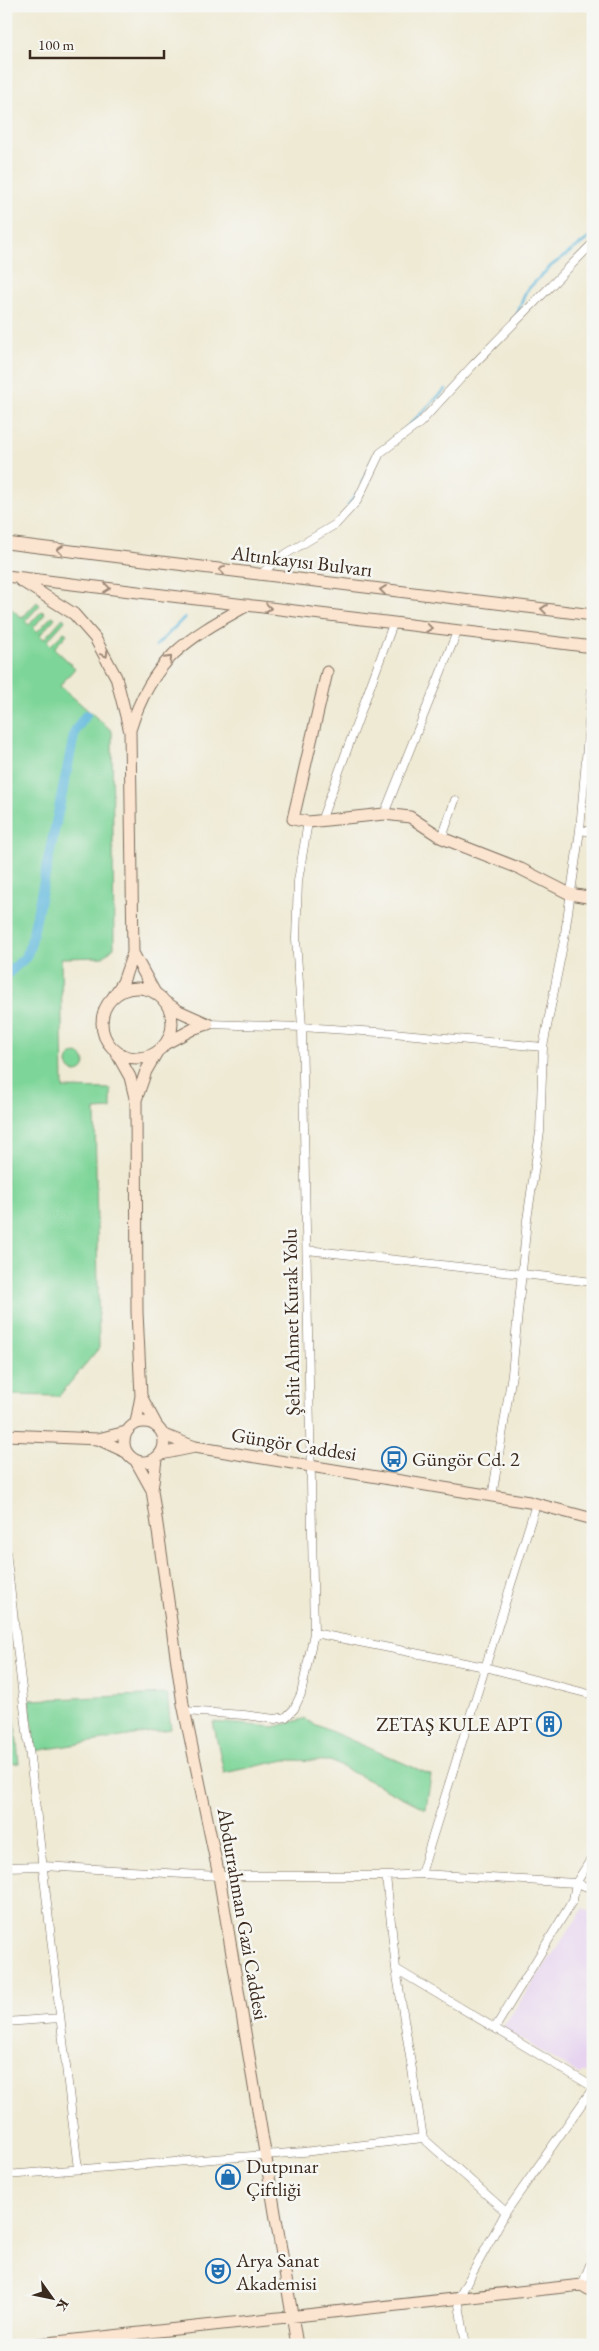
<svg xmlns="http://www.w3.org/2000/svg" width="599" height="2351" font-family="'EB Garamond',serif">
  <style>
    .built { fill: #e6d2f0 }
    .green { fill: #7ed599; stroke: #5c805c }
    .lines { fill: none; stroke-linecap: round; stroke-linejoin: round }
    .stream { stroke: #5fb8dd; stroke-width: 2.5 }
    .canal { stroke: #5fb8dd; stroke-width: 10 }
    .street-casing { stroke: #7a6d5e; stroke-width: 9 }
    .secondary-casing { stroke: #7a6d5e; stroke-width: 13 }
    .street { stroke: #fff; stroke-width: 8 }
    .secondary { stroke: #fce5d0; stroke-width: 11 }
    .oneway { stroke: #9c8877 }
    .labels { text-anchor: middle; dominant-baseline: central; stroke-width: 5; stroke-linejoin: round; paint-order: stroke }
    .street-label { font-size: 20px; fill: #3b2a1e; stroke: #f6f6f2 }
    .poi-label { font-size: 20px; fill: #3b2a1e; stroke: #f6f6f2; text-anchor: start }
  </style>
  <rect width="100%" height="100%" fill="#f6f6f2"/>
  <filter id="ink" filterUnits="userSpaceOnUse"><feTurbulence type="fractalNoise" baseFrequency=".02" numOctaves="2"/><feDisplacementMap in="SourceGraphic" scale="10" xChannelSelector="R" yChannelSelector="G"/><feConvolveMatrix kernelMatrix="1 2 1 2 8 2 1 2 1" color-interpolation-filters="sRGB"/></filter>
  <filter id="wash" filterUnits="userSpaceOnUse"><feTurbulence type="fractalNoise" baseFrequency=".0096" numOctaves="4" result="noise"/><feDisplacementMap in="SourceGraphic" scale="20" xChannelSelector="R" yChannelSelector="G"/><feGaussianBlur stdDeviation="1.12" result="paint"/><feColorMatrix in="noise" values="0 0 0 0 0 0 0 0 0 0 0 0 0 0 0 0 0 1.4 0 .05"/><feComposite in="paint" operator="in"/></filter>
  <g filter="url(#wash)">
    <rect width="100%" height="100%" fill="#efead4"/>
    <!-- built -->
    <path class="built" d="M584,1908L593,1912V2066L590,2071L579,2074L502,2028Z"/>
    <!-- green -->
    <path class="green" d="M37,602L40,605L25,621L29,625L42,611L45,614L33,628L37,632L52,616L55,618L40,635L44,639L63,618L65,621L47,641L51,645L64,632L67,634L54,648L75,668L60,686L112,731L114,947L103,957L61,958L63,1088L111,1089V1109L95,1110L99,1348L59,1396L6,1395V604L22,618Z
      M67 1063a9 9 0 1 1 18 0a9 9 0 1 1-18 0Z
      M167,1694L171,1729L35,1751L29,1700Z
      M6,1714H14L19,1763L6,1764Z
      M303,1719L431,1775L426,1809L330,1761L285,1760L224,1773L213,1722L274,1727Z"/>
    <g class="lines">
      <!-- stream -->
      <path class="stream" d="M516,317L526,291L551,266L593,235
        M402,432L446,389
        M362,482L374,457
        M348,505L357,493
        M156,646L185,617"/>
      <!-- canal -->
      <path class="canal" d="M6,975L26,957L31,943L75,731L86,715"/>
    </g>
  </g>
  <g filter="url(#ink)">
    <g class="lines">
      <defs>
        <path id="street" d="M260,575L279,558L336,524L357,501L380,453L420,423L474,364L593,243
          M384,814L457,632
          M321,821L393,624
          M308,822L298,881L296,939L302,1027L393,1033L543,1047
          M580,830L593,832
          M442,838L455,800
          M307,1250L593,1282
          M492,1497L512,1374L527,1220L540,1132L543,1047L564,940L580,830L593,675
          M6,1552L78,2169
          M314,1633L485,1667L593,1695
          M184,1711L244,1715L275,1719L286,1717L294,1709L301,1694L314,1633L302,1027L208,1024
          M6,1867L43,1866L219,1876H386L421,1874L576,1883L593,1889
          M421,1874L536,1504
          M386,1876L396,1969L423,2138L506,2212
          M396,1969L593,2087
          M6,2022L60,2018
          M495,2028L573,1900L576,1883L593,1856
          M6,2175L303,2152L423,2138
          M582,2285L593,2257
          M466,2345L458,2299L506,2212L593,2088"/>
        <path id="secondary" d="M6,543L593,615
          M6,576L593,647
          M20,580L74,614L95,638L116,677L130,732L133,953L123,982L111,1000
          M327,672L293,819L308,822L384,814L410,817L442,838L521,869L570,894L593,898
          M130,730C152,659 186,639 248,605
          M133,953L155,993
          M102 1023a35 35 0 1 1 70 0a35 35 0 1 1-70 0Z
          M165,1002L179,1011L208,1024
          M165,1044L195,1028L208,1024
          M116,1052L130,1077L136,1102L137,1312L141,1396L136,1423
          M136,1100L146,1071L157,1052
          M141,1396L156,1424
          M124 1442a20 20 0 1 1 40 0a20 20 0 1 1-40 0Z
          M6,1435L98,1439L126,1432
          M164,1435L195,1447L529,1502L593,1519
          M98,1439L126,1452
          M161,1454L195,1447
          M156,1459L152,1490L183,1704L219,1876L297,2345
          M136,1461L152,1490
          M29,2345L582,2285L593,2292"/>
      </defs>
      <!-- street casing -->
      <use href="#street" class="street-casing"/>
      <!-- secondary casing -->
      <use href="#secondary" class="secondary-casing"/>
      <!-- street -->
      <use href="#street" class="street"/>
      <!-- secondary -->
      <use href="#secondary" class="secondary"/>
    </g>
    <!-- one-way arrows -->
    <defs><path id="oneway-chevron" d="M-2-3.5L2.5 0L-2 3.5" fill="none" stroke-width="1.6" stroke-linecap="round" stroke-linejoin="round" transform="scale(1.25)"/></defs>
    <g class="oneway">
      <use href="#oneway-chevron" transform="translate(60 550) rotate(-173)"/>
      <use href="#oneway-chevron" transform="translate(222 570) rotate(-173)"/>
      <use href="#oneway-chevron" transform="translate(107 588) rotate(7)"/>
      <use href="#oneway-chevron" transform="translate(383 590) rotate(-173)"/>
      <use href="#oneway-chevron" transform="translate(268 608) rotate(7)"/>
      <use href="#oneway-chevron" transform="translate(544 609) rotate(-173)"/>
      <use href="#oneway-chevron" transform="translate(429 628) rotate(7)"/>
      <use href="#oneway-chevron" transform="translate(105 654) rotate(59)"/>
      <use href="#oneway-chevron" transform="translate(169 659) rotate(-47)"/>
    </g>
  </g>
  <!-- icons -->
  <defs>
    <symbol id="bus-ring" viewBox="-11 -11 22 22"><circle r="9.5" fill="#f6f6f2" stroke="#1f6fb2" stroke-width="1.5"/><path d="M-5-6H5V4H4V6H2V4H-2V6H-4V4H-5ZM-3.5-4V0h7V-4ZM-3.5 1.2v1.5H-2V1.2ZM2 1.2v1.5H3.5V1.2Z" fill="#1f6fb2"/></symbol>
    <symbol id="building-ring" viewBox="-11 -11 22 22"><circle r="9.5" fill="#f6f6f2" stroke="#1f6fb2" stroke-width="1.5"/><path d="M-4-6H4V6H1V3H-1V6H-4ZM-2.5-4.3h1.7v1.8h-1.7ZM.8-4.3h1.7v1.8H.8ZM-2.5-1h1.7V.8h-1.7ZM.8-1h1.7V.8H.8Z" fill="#1f6fb2"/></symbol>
    <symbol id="shop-ring" viewBox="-11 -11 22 22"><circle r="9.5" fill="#f6f6f2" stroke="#1f6fb2" stroke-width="1.5"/><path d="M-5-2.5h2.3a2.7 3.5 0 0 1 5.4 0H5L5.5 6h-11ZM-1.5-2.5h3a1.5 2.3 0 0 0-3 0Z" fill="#1f6fb2"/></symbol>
    <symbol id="theatre-ring" viewBox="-11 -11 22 22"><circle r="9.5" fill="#f6f6f2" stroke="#1f6fb2" stroke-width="1.5"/><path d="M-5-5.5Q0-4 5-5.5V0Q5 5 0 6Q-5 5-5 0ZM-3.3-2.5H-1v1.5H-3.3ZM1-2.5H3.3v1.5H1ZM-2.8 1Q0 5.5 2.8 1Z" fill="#1f6fb2"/></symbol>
  </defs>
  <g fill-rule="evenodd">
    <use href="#bus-ring" x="380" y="1445" width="28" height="28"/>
    <use href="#building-ring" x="535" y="1710" width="28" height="28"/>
    <use href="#shop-ring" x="214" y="2163" width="28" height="28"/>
    <use href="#theatre-ring" x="204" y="2257" width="28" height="28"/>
  </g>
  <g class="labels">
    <!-- street labels -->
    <g class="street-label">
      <text transform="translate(302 561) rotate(7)">Altınkayısı Bulvarı</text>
      <text transform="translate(291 1322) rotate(-91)">Şehit Ahmet Kurak Yolu</text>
      <text transform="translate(294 1444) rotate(9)">Güngör Caddesi</text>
      <text transform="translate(243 1914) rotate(80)">Abdurrahman Gazi Caddesi</text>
    </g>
    <!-- poi labels -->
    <g class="poi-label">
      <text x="412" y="1459">Güngör Cd. 2</text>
      <text x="532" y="1724" text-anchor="end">ZETAŞ KULE APT</text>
      <text x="246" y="2166">Dutpınar<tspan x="246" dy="23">Çiftliği</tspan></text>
      <text x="236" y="2260">Arya Sanat<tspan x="236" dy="23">Akademisi</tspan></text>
    </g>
  </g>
  <!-- margin -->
  <rect width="599" height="2351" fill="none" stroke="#f6f6f2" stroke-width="25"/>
  <!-- north arrow -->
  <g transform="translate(52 2298) rotate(123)" stroke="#f6f6f2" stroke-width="4" paint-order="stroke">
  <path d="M0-4L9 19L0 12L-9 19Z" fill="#3b2a1e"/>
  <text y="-8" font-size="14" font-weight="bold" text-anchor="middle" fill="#3b2a1e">K</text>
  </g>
  <!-- scale -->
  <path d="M30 50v8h134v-8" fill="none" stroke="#3b2a1e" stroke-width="2.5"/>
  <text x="38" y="50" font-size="15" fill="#3b2a1e" stroke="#f6f6f2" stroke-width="4" paint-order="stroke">100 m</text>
</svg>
